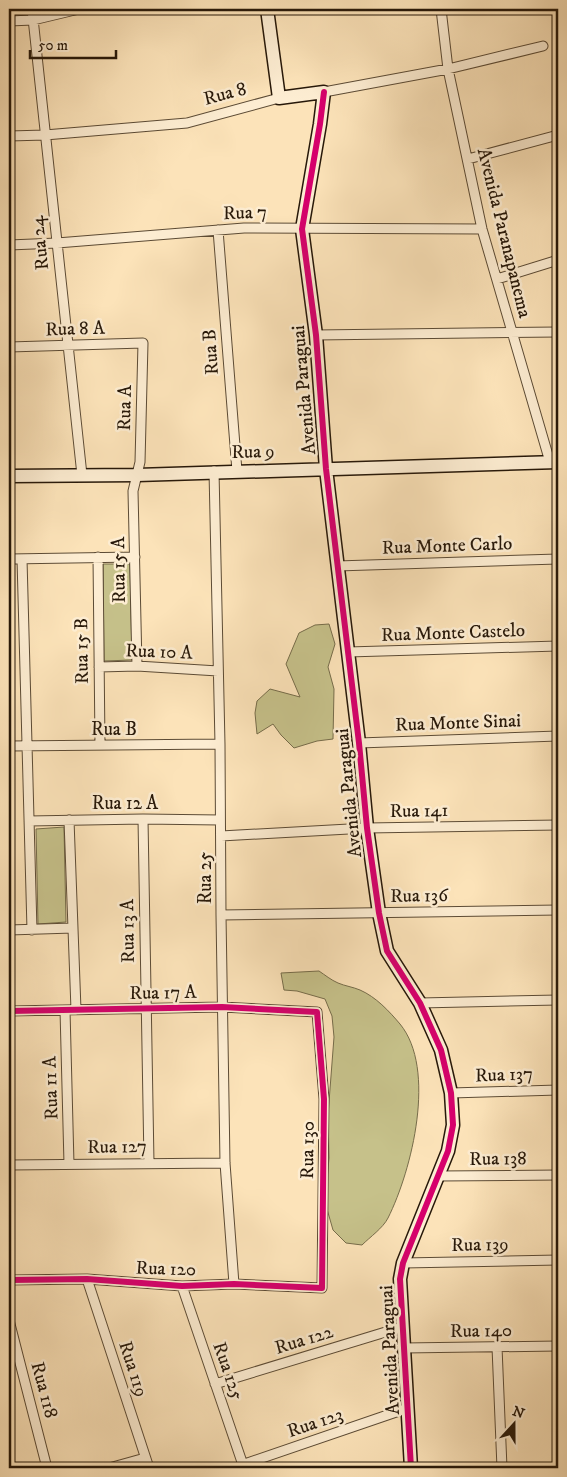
<svg xmlns="http://www.w3.org/2000/svg" width="567" height="1477" font-family="'IM FELL DW Pica',serif">
  <style>
    .green { fill: #c6c18a; stroke: #766c4a }
    .lines { fill: none; stroke-linecap: round; stroke-linejoin: round }
    .street-casing { stroke: #5c4b35; stroke-width: 11 }
    .secondary-casing { stroke: #271809; stroke-width: 15 }
    .street { stroke: #fdedd2; stroke-width: 9 }
    .secondary { stroke: #fdedd2; stroke-width: 12 }
    .cycleway-casing { stroke: #fdedd2; stroke-width: 9 }
    .cycleway { stroke: #d6006c; stroke-width: 6 }
    .labels { text-anchor: middle; dominant-baseline: central; stroke-width: 5; stroke-linejoin: round; paint-order: stroke }
    .street-label { font-size: 19px; fill: #271809; stroke: #fdedd2 }
  </style>
  <rect width="100%" height="100%" fill="#fce3b9"/>
  <filter id="stains"><feTurbulence type="fractalNoise" baseFrequency=".004" numOctaves="4"/><feColorMatrix values="0 0 0 0 .2 0 0 0 0 .09 0 0 0 0 .02 0 0 0 .5 -.17"/></filter>
  <radialGradient id="worn" r=".72"><stop offset=".6" stop-color="#630" stop-opacity="0"/><stop offset="1" stop-color="#630" stop-opacity=".3"/></radialGradient>
  <!-- green -->
  <path class="green" d="M103,564H130L132,660L104,661Z
    M329,624L335,644L328,667L334,689L333,739L317,741L294,748L281,735L273,724L257,734L255,713L257,701L270,689L300,697L286,664L299,633L315,625Z
    M64,827L66,922L38,924L36,829Z
    M319,971C325,975 331,980 338,983C345,986 353,987 360,990C376,997 389,1011 400,1024C437,1069 412,1170 388,1218C383,1228 370,1237 362,1245L346,1243L333,1230L325,1202L329,1158L328,1115L334,1037L332,1016L325,999L297,991L284,990L281,973Z"/>
  <g class="lines">
    <defs>
      <path id="street" d="M32,9L82,475
        M441,9L448,69L482,229L550,462
        M9,21L33,20L79,9
        M324,92L448,69L543,46
        M9,136L45,135L187,123L279,98
        M468,159L558,135
        M218,230L237,471
        M9,245L57,243L244,228L482,229
        M497,279L558,260
        M316,335L558,332
        M9,347L143,343L140,462L133,491L137,666
        M214,471L220,744L221,915L225,1163L234,1284
        M98,557L100,745
        M9,559L135,557
        M22,559L32,930
        M337,566L558,559
        M348,652L558,646
        M99,667L137,666L218,671
        M359,743L558,736
        M9,746L220,744
        M143,819L149,1163
        M69,820L76,1010
        M29,821L143,819L220,820
        M221,836L367,828L558,825
        M221,915L558,910
        M9,930L73,928
        M420,1003L558,1000
        M65,1010L69,1164
        M9,1011L222,1007L317,1012L324,1099L322,1288L234,1284L182,1286L87,1279L9,1280
        M451,1093L558,1090
        M9,1165L225,1163
        M438,1176L558,1175
        M403,1263L558,1260
        M87,1279L149,1468
        M182,1286L243,1465
        M9,1320L47,1468
        M497,1347L502,1468
        M404,1348L558,1346
        M215,1384L402,1327
        M109,1468L145,1458
        M233,1468L408,1408"/>
      <path id="secondary" d="M267,9L279,98L324,92L320,124L302,229L316,335L326,469L359,743L367,828L379,913L387,951L420,1003L441,1050L451,1093L453,1125L448,1151L403,1263L400,1279L411,1468
        M9,476L137,475L558,462"/>
    </defs>
    <!-- street casing -->
    <use href="#street" class="street-casing"/>
    <!-- secondary casing -->
    <use href="#secondary" class="secondary-casing"/>
    <!-- street -->
    <use href="#street" class="street"/>
    <!-- secondary -->
    <use href="#secondary" class="secondary"/>
    <defs>
      <path id="cycleway" d="M324,92L320,124L302,229L316,335L326,469L359,743L367,828L379,913L387,951L420,1003L441,1050L451,1093L453,1125L448,1151L403,1263L400,1279L411,1468
        M9,1011L222,1007L317,1012L324,1099L322,1288L234,1284L182,1286L87,1279L9,1280"/>
    </defs>
    <!-- cycleway casing -->
    <use href="#cycleway" class="cycleway-casing"/>
    <!-- cycleway -->
    <use href="#cycleway" class="cycleway"/>
  </g>
  <g class="labels">
    <!-- street labels -->
    <g class="street-label">
      <text transform="translate(225 94) rotate(-15)">Rua 8</text>
      <text transform="translate(245 213) rotate(-2)">Rua 7</text>
      <text transform="translate(504 233) rotate(76)">Avenida Paranapanema</text>
      <text transform="translate(40 243) rotate(-96)">Rua 24</text>
      <text transform="translate(75 329) rotate(-2)">Rua 8 A</text>
      <text transform="translate(211 352) rotate(-94)">Rua B</text>
      <text transform="translate(304 390) rotate(-95)">Avenida Paraguai</text>
      <text transform="translate(125 408) rotate(-89)">Rua A</text>
      <text transform="translate(253 452) rotate(-1)">Rua 9</text>
      <text transform="translate(447 546) rotate(-2)">Rua Monte Carlo</text>
      <text transform="translate(119 570) rotate(-91)">Rua 15 A</text>
      <text transform="translate(453 633) rotate(-2)">Rua Monte Castelo</text>
      <text transform="translate(82 651) rotate(-91)">Rua 15 B</text>
      <text transform="translate(159 652) rotate(2)">Rua 10 A</text>
      <text transform="translate(458 723) rotate(-2)">Rua Monte Sinai</text>
      <text x="114" y="729">Rua B</text>
      <text transform="translate(349 793) rotate(-96)">Avenida Paraguai</text>
      <text x="125" y="803">Rua 12 A</text>
      <text transform="translate(419 811) rotate(-1)">Rua 141</text>
      <text transform="translate(205 878) rotate(-90)">Rua 25</text>
      <text transform="translate(419 896) rotate(-1)">Rua 136</text>
      <text transform="translate(128 931) rotate(-91)">Rua 13 A</text>
      <text transform="translate(163 993) rotate(-1)">Rua 17 A</text>
      <text transform="translate(504 1075) rotate(-2)">Rua 137</text>
      <text transform="translate(51 1088) rotate(-92)">Rua 11 A</text>
      <text transform="translate(117 1147) rotate(-1)">Rua 127</text>
      <text transform="translate(308 1150) rotate(-89)">Rua 130</text>
      <text transform="translate(498 1159) rotate(-1)">Rua 138</text>
      <text transform="translate(480 1245) rotate(-1)">Rua 139</text>
      <text transform="translate(166 1269) rotate(2)">Rua 120</text>
      <text transform="translate(481 1331) rotate(-1)">Rua 140</text>
      <text transform="translate(304 1340) rotate(-17)">Rua 122</text>
      <text transform="translate(390 1350) rotate(-93)">Avenida Paraguai</text>
      <text transform="translate(133 1369) rotate(72)">Rua 119</text>
      <text transform="translate(228 1371) rotate(71)">Rua 125</text>
      <text transform="translate(44 1390) rotate(75)">Rua 118</text>
      <text transform="translate(315 1423) rotate(-19)">Rua 123</text>
    </g>
  </g>
  <!-- margin -->
  <rect width="567" height="1477" fill="none" stroke="#fce3b9" stroke-width="30"/>
  <rect x="10" y="10" width="547" height="1457" fill="none" stroke="#271809" stroke-width="2.5"/>
  <rect x="15" y="15" width="537" height="1447" fill="none" stroke="#271809"/>
  <!-- north arrow -->
  <g transform="translate(514 1424) rotate(21)" stroke="#fdedd2" stroke-width="4" paint-order="stroke">
  <path d="M0-4L9 19L0 12L-9 19Z" fill="#271809"/>
  <text y="-8" font-size="14" font-weight="bold" text-anchor="middle" fill="#271809">N</text>
  </g>
  <!-- scale -->
  <path d="M30 50v8h86v-8" fill="none" stroke="#271809" stroke-width="2.5"/>
  <text x="38" y="50" font-size="15" fill="#271809" stroke="#fdedd2" stroke-width="4" paint-order="stroke">50 m</text>
  <rect width="100%" height="100%" filter="url(#stains)"/>
  <rect width="100%" height="100%" fill="url(#worn)"/>
</svg>
